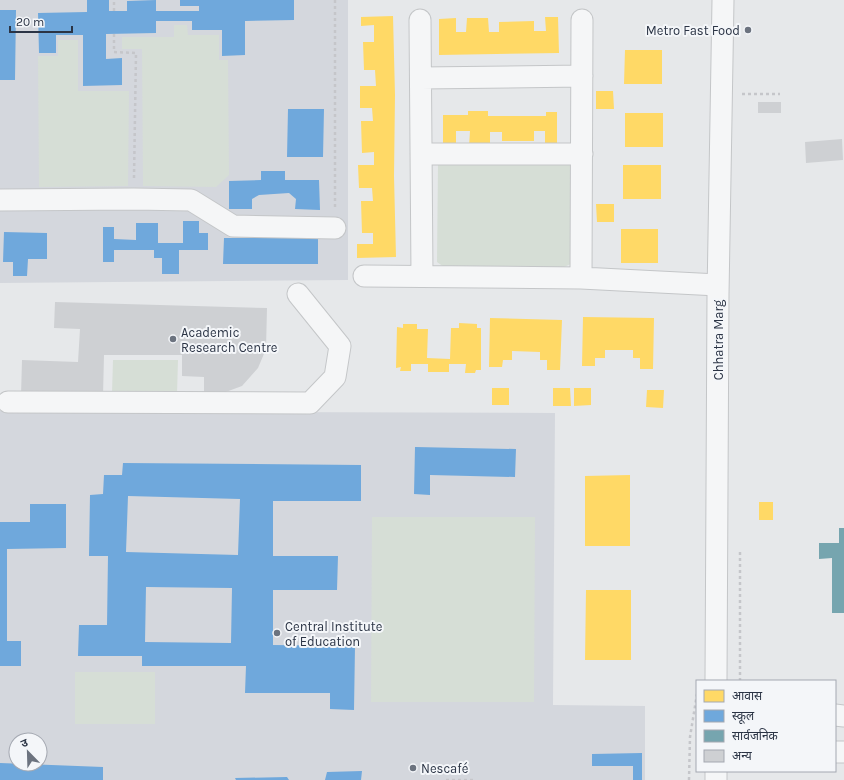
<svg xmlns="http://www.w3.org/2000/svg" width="844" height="780" font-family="Karla,'Noto Sans Devanagari',sans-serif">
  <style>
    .built { fill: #d4d7dd; fill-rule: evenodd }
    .green { fill: #d6ded6 }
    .homes { fill: #ffd966 }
    .schools { fill: #6fa8dc; fill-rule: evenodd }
    .public { fill: #76a5af }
    .building { fill: #ced0d3 }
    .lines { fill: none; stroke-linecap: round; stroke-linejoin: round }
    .minor-casing { stroke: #c4c6c8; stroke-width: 23 }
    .path { stroke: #c5c6ca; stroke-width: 2.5; stroke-dasharray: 3 3; stroke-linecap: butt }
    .minor { stroke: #f5f6f7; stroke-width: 21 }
    .poi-dot { fill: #6c737f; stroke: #f4f6f9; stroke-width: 1.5 }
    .labels { text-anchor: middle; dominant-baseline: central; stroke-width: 4; stroke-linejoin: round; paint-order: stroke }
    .poi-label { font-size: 13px; fill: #2b3445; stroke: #f4f6f9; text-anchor: start }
    .street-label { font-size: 13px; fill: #2b3445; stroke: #f4f6f9 }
  </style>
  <rect width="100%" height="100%" fill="#e6e8ea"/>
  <!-- built -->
  <path class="built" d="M0,0H348V280L0,283Z
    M0,411L555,413L553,705L645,706V780H0ZM16,740H40V764H16Z"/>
  <!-- green -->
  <path class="green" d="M174,25H187L188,35H219V60H228L229,175L216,187L143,186L142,49H122V37H174Z
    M58,40H78V91H129L128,186L39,187L38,56H58Z
    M438,164L574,165L573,263L562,268L444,267L437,262Z
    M113,360H178L177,394L112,393Z
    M372,517H535L534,702H371Z
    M75,672H155V724H75Z"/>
  <!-- homes -->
  <path class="homes" d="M393,16L395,95L394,176L396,257L357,258V244H373V233H362L361,201H373L372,188H359L358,165H374V152L362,153L361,121H373L372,108H360V86H376L375,70H364L363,42H374V25L361,26V17Z
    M545,17H558L559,53L439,55V19L456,18V32H466L467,18H488L489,32H499V22L534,21V31H546Z
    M625,50H662V84H624Z
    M596,91H613L614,109H596Z
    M468,111H488V116H546V112H557V146H545V131H534V141H502V132H490V146L469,147L470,131H456V143H443V115H468Z
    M625,113H663V147H625Z
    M623,165H661V199H623Z
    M596,204H614V222H597Z
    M621,229H658V263H621Z
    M583,317L654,318L653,369H640V358H633V350H605V358H595V366H582Z
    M490,318L562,320L560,370H547V360H540V352L512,351V360H503L502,367H489Z
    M459,323L477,324V328H481V370H476L475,373H465L466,364H449V372H428V364H411V371H400L401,367L396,368L397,327L403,328V324H417V329H428L427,358L450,359L451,328H459Z
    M492,388H509V405H492Z
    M553,388H570L571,406H553Z
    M574,388H591V405L574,406Z
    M647,390H664L663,408L646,407Z
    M630,475V546H585V476Z
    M759,502H773V520H759Z
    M586,590H631V660H585Z"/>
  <!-- schools -->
  <path class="schools" d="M87,0H109V11H127V1L156,0V11H199V6H180V0H294V20L245,21V55L222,56V30H192V21H156V33L106,34V59L122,58V85L83,86V35H56V53H39L38,13L87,12Z
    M0,10H16L15,80H0Z
    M288,109H324L323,157H287Z
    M261,171H285V180H319L320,210L295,209L296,199L289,193L259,195L252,199V209H229V181L261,180Z
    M183,221H199V233H208V250H179V274H162V258H154V250H114V262H103V227H114V239L136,240V223H158V243H183Z
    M4,232L47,233V259H28L27,276H13V262H3Z
    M224,238H318V264H223Z
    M415,447L516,449L515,477L430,475V495L414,494Z
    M123,463L361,465V501H273V556H338L337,590H273V645L355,646L354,710L330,709V693H245L246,666H142V656H78L79,625H107L108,556H89L90,495L103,494L104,475H122ZM128,496L240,499L238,555L126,552ZM146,587L232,588L231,643L145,642Z
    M30,504H66V548L7,549V641H21V666H0V522H30Z
    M642,753V780H633V766H592V754Z
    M0,763L103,767V780H0Z
    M362,771L361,780H325L327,772Z
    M287,777L289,780H236L235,778Z"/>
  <!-- public -->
  <path class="public" d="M839,528H844V613H832V558L819,559V543H839Z"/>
  <!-- building -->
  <path class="building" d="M758,102H781V113H758Z
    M842,139L843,160L806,163L805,142Z
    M55,302L267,308L266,349L258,368L242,386L223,393L204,396V377L182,376V355H104L103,396H21L22,360L78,362L80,329L54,328Z"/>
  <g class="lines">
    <defs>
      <path id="minor" d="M420,20L422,275
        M421,78L582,76
        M421,154H582
        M0,200L134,199L191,200L233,226L335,228
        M364,276L581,278L718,285
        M581,278L582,20
        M8,402L310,403L335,377L340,346L298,294
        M716,681L718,295L723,0
        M835,715L844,716
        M835,752H844
        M716,771V780"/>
    </defs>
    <!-- minor casing -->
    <use href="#minor" class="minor-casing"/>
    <!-- path -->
    <path class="path" d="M335,0V207
      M114,11V0
      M114,34V52L136,53L134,178
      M742,94H780
      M740,552V681
      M446,780H473
      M689,780L690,737L697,694"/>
    <!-- minor -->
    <use href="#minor" class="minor"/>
  </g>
  <!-- markers -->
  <g class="poi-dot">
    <circle cx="748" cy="30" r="4"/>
    <circle cx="173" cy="339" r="4"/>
    <circle cx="277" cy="633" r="4"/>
    <circle cx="413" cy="768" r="4"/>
  </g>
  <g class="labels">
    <!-- poi labels -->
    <g class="poi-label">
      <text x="740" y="30" text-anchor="end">Metro Fast Food</text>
      <text x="181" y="332">Academic<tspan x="181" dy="15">Research Centre</tspan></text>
      <text x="285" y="626">Central Institute<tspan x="285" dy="15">of Education</tspan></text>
      <text x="421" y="768">Nescafé</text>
    </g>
    <!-- street labels -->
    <g class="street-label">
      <text transform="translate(718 340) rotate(-90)">Chhatra Marg</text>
    </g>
  </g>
  <!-- legend -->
  <rect x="696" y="680" width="140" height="92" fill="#f4f6f9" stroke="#a4a8b1"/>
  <rect x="704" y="690" width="20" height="12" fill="#ffd966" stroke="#a4a8b1"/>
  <text x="732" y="700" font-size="12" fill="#2b3445">आवास</text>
  <rect x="704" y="710" width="20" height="12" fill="#6fa8dc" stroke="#a4a8b1"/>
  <text x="732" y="720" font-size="12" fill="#2b3445">स्कूल</text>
  <rect x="704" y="730" width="20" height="12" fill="#76a5af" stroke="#a4a8b1"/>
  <text x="732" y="740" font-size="12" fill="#2b3445">सार्वजनिक</text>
  <rect x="704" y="750" width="20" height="12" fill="#ced0d3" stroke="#a4a8b1"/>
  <text x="732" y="760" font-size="12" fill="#2b3445">अन्य</text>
  <!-- north arrow -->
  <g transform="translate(28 752) rotate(337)"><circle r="19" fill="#f4f6f9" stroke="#a4a8b1"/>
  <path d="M0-3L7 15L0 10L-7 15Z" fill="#6c737f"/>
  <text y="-6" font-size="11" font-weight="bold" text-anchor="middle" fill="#2b3445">उ</text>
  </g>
  <!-- scale -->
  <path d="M10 26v6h62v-6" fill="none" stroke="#2b3445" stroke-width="2"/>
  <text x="16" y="26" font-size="12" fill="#2b3445" stroke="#f4f6f9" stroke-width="3" paint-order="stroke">20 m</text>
</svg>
